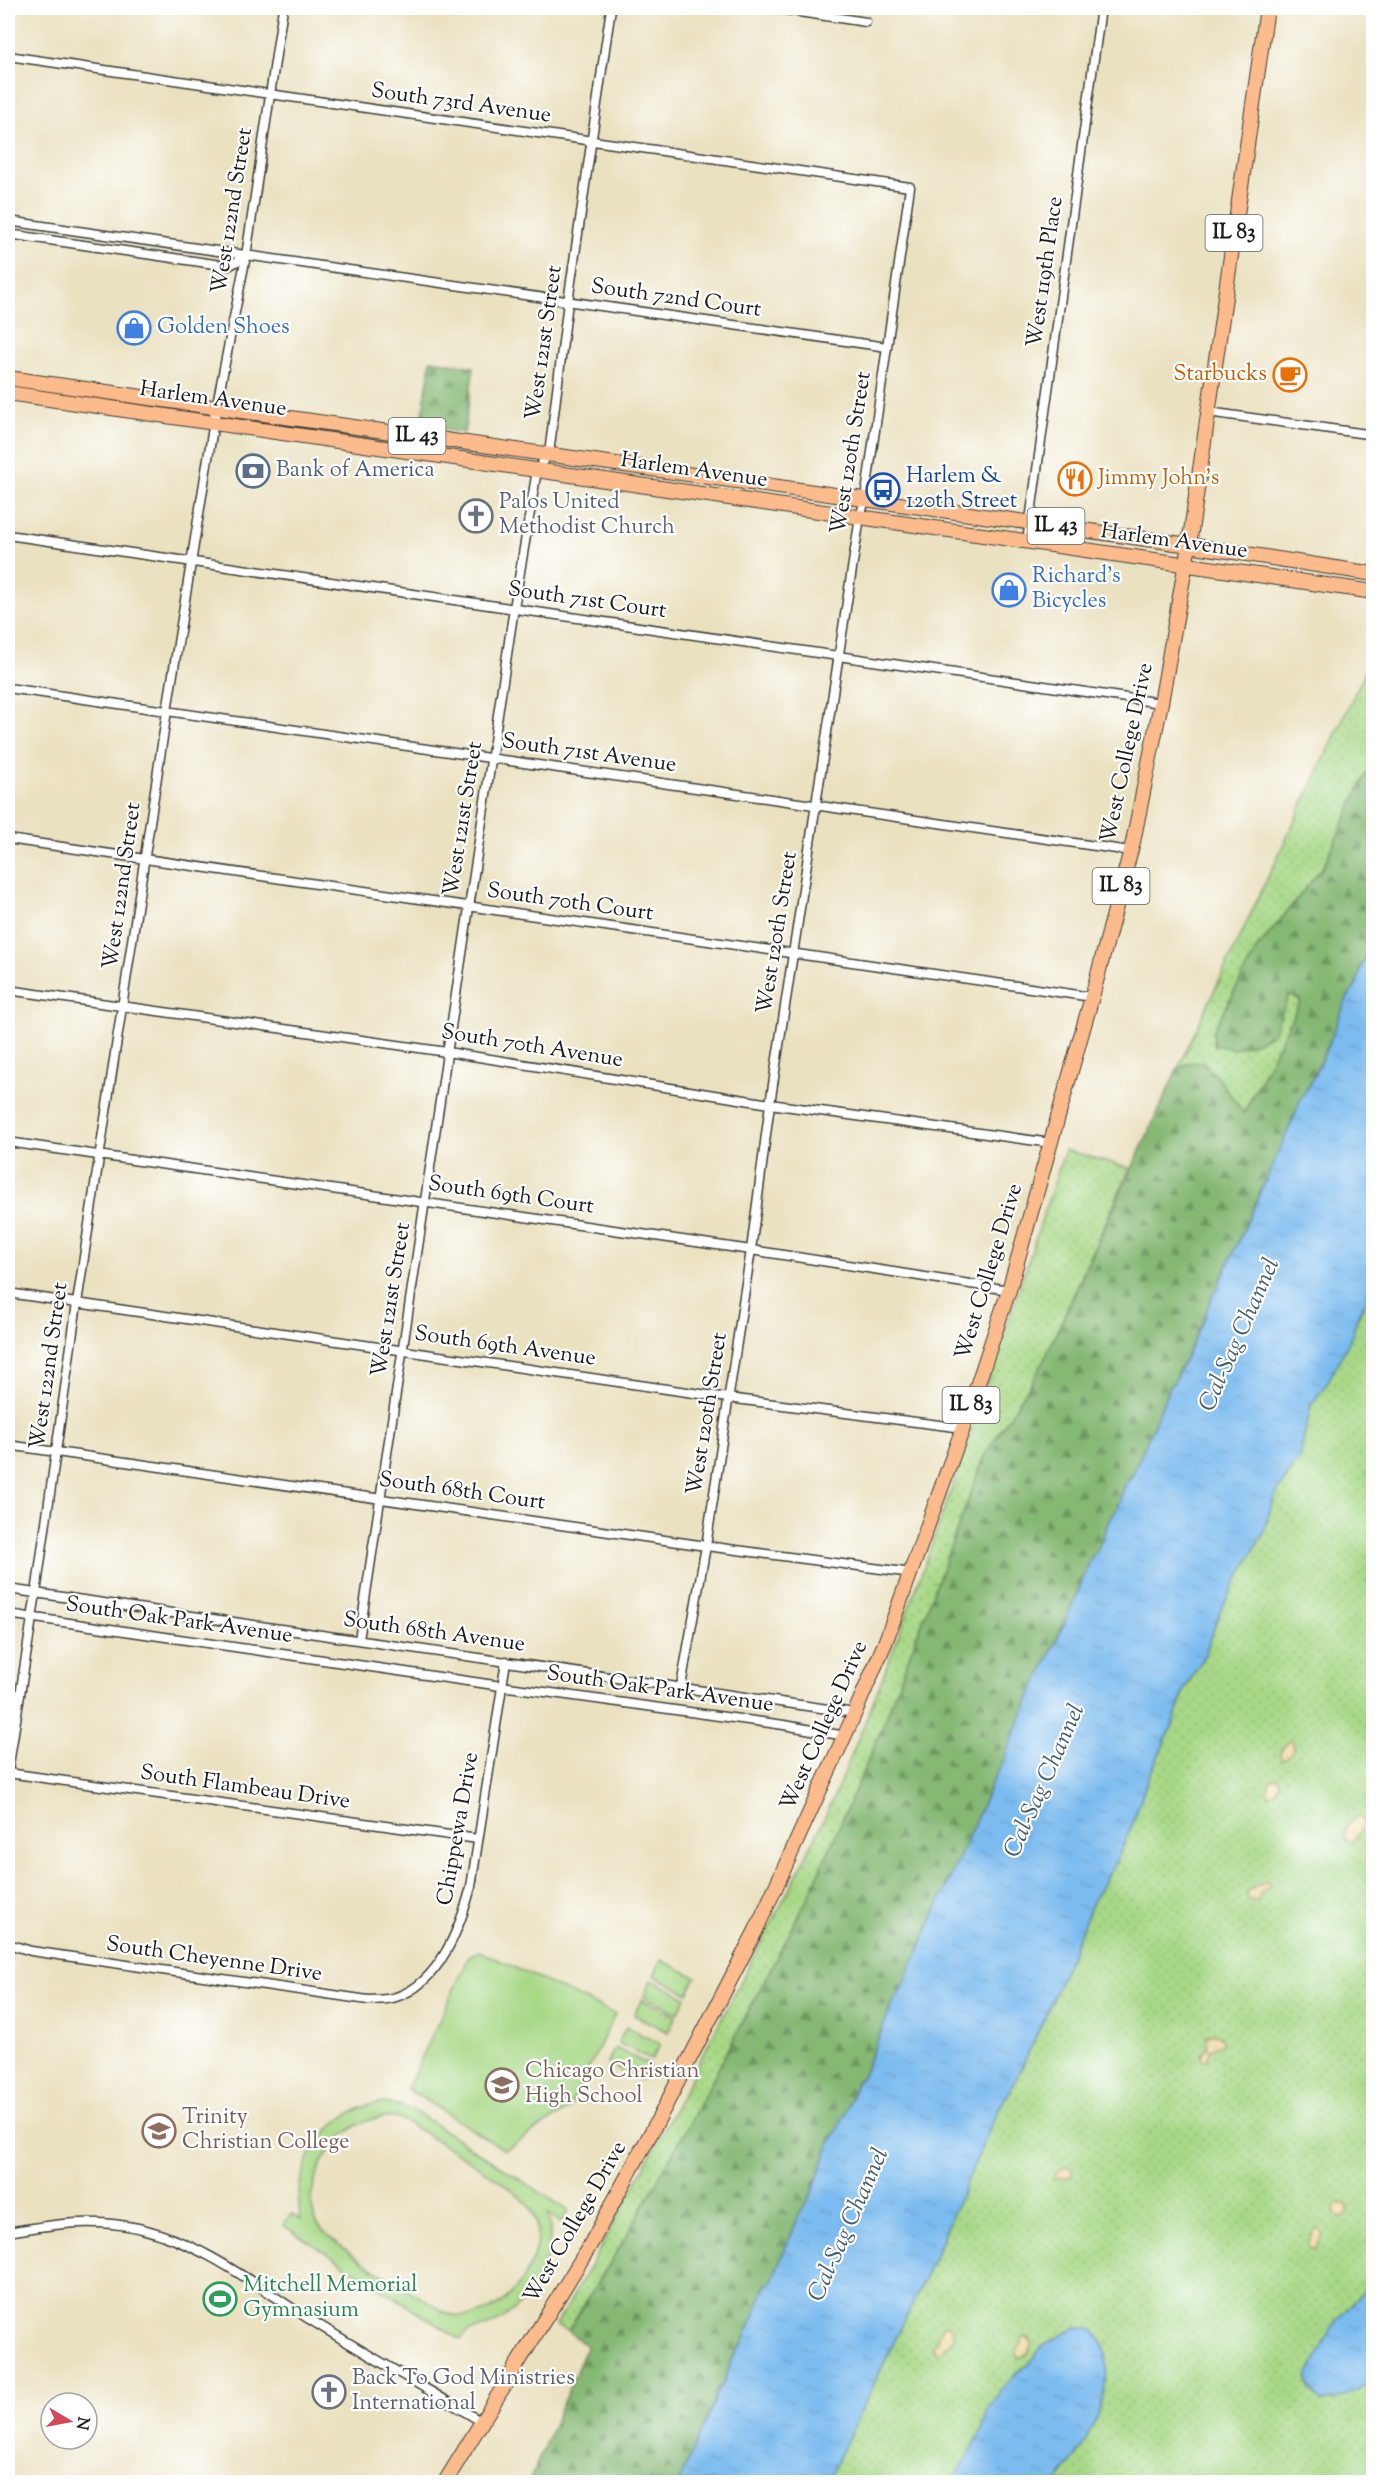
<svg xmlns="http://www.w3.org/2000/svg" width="1381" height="2490" font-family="'Sorts Mill Goudy',serif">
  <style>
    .grass { fill: url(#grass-dots); stroke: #627a51; stroke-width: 1.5 }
    .forest { fill: url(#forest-firs); stroke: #506a48; stroke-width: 1.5 }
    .sand { fill: url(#sand-dots); stroke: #857b5d; stroke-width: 1.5 }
    .pitch { fill: #a7d886; stroke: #627a51; stroke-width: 1.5; fill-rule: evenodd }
    .water { fill: url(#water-ripples); stroke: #4c6c86; stroke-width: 1.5 }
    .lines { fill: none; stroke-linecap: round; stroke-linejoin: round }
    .minor-casing { stroke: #3b3a35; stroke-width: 11 }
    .primary-casing { stroke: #3b3a35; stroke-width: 16 }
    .minor { stroke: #fff; stroke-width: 8 }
    .primary { stroke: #fbbb8c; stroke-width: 14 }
    .labels { text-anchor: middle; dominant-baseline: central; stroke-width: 4.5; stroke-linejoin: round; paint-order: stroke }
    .shield { fill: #fff; stroke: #606060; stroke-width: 1.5 }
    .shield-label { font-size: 21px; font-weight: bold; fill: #1c1c1c }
    .street-label { font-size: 22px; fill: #1c1c1c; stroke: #fff }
    .shop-label { font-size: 22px; fill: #366cbe; stroke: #fff; text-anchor: start }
    .food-label { font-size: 22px; fill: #c56008; stroke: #fff; text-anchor: end }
    .service-label { font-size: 22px; fill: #4e5e75; stroke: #fff; text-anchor: start }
    .transit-label { font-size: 22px; fill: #164399; stroke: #fff; text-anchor: start }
    .worship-label { font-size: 22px; fill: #5b616d; stroke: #fff; text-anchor: start }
    .education-label { font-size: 22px; fill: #785e54; stroke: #fff; text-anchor: start }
    .leisure-label { font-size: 22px; fill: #27864d; stroke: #fff; text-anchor: start }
    .water-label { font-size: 24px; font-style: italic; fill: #425c70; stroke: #fff }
  </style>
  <defs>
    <pattern id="grass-dots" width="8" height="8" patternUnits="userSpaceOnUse" patternTransform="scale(1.5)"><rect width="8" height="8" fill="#a7d886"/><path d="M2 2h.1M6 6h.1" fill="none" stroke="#8fb973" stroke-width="1.8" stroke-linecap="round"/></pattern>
    <pattern id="forest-firs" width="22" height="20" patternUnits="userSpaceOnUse" patternTransform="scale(1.5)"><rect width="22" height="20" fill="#85b873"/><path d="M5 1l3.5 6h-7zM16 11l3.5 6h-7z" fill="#6c955e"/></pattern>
    <pattern id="sand-dots" width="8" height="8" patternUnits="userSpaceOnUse" patternTransform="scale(1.5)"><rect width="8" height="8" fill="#eeda9e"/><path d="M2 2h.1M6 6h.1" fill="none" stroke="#ccba88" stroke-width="1.8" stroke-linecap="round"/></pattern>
    <pattern id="water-ripples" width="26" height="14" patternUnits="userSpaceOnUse" patternTransform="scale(1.5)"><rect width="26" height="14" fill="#7cbbef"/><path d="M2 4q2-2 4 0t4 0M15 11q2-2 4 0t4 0" fill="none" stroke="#6ba0cc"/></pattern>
  </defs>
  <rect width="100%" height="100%" fill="#fff"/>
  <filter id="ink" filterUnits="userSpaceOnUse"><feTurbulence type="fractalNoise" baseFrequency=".0167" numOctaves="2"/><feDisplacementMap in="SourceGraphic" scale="12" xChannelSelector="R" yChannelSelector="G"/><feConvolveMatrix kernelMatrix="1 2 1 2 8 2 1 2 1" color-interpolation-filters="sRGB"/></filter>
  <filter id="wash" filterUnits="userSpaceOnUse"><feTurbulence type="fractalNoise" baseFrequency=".008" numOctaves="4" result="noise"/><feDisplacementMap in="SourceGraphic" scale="24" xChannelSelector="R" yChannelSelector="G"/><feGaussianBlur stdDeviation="1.35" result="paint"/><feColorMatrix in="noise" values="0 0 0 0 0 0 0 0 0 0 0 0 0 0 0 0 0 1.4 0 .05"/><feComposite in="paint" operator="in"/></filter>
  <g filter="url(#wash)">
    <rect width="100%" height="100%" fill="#eae1c0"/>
    <!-- grass -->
    <path class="grass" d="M1373,655V760L1323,867L1257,949L1213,1032L1282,1012L1289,995L1302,1000L1243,1114L1231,1098L1189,1063L1177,1070Z
      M1065,1150L1130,1168L1039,1371L986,1453L882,1729L809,1896L687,2128L623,2242L568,2331L556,2325C617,2223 670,2117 725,2012C765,1934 809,1857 843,1776C928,1572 995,1360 1065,1150Z
      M1373,1265V2482H827L927,2273L998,2110L1015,2081L1044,2019L1095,1897L1113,1867L1131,1828L1148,1778L1172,1727L1183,1693L1205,1654L1221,1609L1263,1534L1272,1503L1278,1490L1299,1459L1311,1405L1327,1383L1366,1300Z"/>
    <!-- forest -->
    <path class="forest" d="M431,360L474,367L464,433L421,426Z
      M1373,760V942L1362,964L1355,988L1309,1086L1301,1098L1295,1115L1217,1289L1213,1293L1204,1319L1174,1382L1170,1386L1132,1476L1125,1485L1116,1511L1111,1516L1097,1551L1091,1558L1076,1597L1018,1725L1001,1767L994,1778L919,1950C909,1967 905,1989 893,2003L862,2077L856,2083L846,2113L827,2150L814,2189L800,2214L772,2280L766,2286L743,2343L730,2363L724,2383L718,2390L712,2408L679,2482H529L587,2346L568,2331L623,2242L687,2128L809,1896L882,1728L986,1453L1039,1371L1177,1070L1189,1063L1203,1062L1218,1078L1244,1113L1301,1000L1289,995L1274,1032L1258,1042L1233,1049L1214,1045L1213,1032L1257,949L1323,867Z"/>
    <!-- sand -->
    <path class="sand" d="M1290,1740L1293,1742C1294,1750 1290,1758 1282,1759L1280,1755L1282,1749Z
      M1275,1777H1278L1280,1783L1276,1792L1269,1795L1267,1791L1270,1781Z
      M1360,1816L1364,1820L1363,1826L1354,1841H1347L1344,1835C1346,1826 1351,1818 1360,1816Z
      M1266,1881L1270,1885L1260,1895L1258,1901H1250L1247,1897L1248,1891Z
      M1216,2034L1222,2037L1223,2043L1211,2049L1207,2060H1203L1202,2054L1208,2046L1206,2036Z
      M1065,2166L1072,2169V2176L1053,2179L1055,2174Z
      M1334 2210a7 7 0 1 1 14 0a7 7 0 1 1-14 0Z
      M1319,2229L1323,2234L1315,2249L1311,2250L1308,2244L1315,2230Z
      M947,2324L953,2328L954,2337L940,2352H936L933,2346L938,2338L941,2327Z
      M1024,2336L1030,2340C1033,2349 1027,2356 1018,2358L1016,2353Z"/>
    <!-- pitch -->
    <path class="pitch" d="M479,1951L615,2014L569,2109L505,2150L407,2089L470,1955Z
      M661,1960L696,1977L688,1993L654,1976Z
      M651,1980L686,1997L678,2013L644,1996Z
      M642,1999L676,2016L668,2032L634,2015Z
      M626,2027L660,2044L652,2060L618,2043Z
      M615,2048L649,2065L641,2081L607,2064Z
      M381,2103L398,2105L414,2111L569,2211L561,2222L548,2214C560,2264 520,2326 467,2331L461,2340L283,2225L291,2214L301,2220C288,2170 329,2108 381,2103ZM381,2117L395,2118L406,2122C432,2139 517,2186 530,2208C558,2255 496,2338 443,2311C416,2294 328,2245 316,2221C307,2202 314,2177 324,2159C336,2138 356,2121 381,2117Z"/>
    <!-- water -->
    <path class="water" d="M1373,942V1265L1366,1300L1358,1314L1352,1336L1327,1383L1311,1405L1299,1459L1278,1490L1272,1503L1263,1534L1221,1609L1205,1654L1183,1693L1172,1727L1148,1778L1131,1828L1113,1867L1095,1897L1044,2019L1015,2081L998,2110L927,2273L827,2482H679L712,2408L718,2390L724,2383L730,2363L743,2343L766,2286L772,2280L800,2214L814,2189L827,2150L846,2112L856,2083L862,2077L893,2003C905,1989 909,1966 919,1950L994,1778L1001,1767L1018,1725L1076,1597L1091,1558L1097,1551L1111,1516L1116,1511L1125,1485L1132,1476L1170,1386L1174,1382L1204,1319L1213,1293L1217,1289L1295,1115L1301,1097L1309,1086L1329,1044L1347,998L1355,988L1362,964Z
      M1373,2281V2382L1335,2400L1321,2402L1309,2388L1307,2378L1331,2329L1343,2313Z
      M1075,2328H1089C1124,2350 1100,2415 1084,2444C1076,2457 1066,2469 1058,2482H953L982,2431L988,2409L1004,2386L1017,2372L1028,2365L1043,2345Z"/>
  </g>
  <g filter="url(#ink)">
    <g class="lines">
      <defs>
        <path id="minor" d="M772,8L866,22
          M8,56C308,102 609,143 910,187L865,500L860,517L770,1104L751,1250L706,1546L681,1686
          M8,221L887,347
          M8,234L228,266L246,257
          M1208,412L1374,435
          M8,535L1161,703
          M1027,542L1101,8
          M8,688L1130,851
          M8,839L1092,997
          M8,990L447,1052L770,1104L1051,1143
          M8,1142L751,1250L1009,1290
          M8,1293L728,1398L963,1428
          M8,1445L706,1546L912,1573
          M8,1589L855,1713
          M8,1614L501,1686L784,1725L845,1736
          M359,1640L514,608L537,470L549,454L568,302L611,8
          M8,1771L36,1593L77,1303L167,711L216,409L246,256L283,8
          M8,1773L478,1839
          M8,1944L31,1951L368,2000C377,2000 387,2000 396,1997C440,1983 460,1927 471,1887L506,1661
          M8,2232C55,2224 89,2218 138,2228C200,2242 254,2284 306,2317C364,2353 424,2387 482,2422"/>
        <path id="primary" d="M8,378L1189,545L1374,574
          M8,393L1374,592
          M445,2482L589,2247L659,2118L756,1930L850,1724L885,1643L963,1428L1009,1290L1092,997L1133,842L1161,703L1189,545L1267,8"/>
      </defs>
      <!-- minor casing -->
      <use href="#minor" class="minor-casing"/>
      <!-- primary casing -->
      <use href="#primary" class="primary-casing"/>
      <!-- minor -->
      <use href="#minor" class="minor"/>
      <!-- primary -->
      <use href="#primary" class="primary"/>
    </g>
  </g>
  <!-- icons -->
  <defs>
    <symbol id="shop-ring" viewBox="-11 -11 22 22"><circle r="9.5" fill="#fff" stroke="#3f7fe0" stroke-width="1.5"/><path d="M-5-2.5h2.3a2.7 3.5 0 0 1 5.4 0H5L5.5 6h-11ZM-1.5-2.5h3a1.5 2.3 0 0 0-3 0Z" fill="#3f7fe0"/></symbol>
    <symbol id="cafe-ring" viewBox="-11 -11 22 22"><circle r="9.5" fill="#fff" stroke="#e8710a" stroke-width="1.5"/><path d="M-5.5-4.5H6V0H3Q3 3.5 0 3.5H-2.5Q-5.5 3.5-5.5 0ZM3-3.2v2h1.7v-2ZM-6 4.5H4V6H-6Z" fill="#e8710a"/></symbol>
    <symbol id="bank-ring" viewBox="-11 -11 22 22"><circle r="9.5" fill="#fff" stroke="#5c6f8a" stroke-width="1.5"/><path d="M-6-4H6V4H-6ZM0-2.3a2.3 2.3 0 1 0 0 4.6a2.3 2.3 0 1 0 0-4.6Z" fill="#5c6f8a"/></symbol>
    <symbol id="restaurant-ring" viewBox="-11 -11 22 22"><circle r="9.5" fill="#fff" stroke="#e8710a" stroke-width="1.5"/><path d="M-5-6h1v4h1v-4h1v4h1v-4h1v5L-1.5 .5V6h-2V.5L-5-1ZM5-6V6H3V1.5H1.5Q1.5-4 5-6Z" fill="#e8710a"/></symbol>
    <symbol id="bus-ring" viewBox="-11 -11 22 22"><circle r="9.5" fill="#fff" stroke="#1a4fb4" stroke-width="1.5"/><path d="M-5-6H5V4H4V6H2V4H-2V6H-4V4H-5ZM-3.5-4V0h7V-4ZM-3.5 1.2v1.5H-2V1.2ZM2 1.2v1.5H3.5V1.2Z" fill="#1a4fb4"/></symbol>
    <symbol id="church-ring" viewBox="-11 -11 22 22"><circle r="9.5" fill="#fff" stroke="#6b7280" stroke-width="1.5"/><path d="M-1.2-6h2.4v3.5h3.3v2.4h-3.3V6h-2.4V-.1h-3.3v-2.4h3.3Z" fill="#6b7280"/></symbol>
    <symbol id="school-ring" viewBox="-11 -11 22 22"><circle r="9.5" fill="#fff" stroke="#8d6e63" stroke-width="1.5"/><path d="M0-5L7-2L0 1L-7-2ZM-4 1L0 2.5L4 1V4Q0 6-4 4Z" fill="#8d6e63"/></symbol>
    <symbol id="university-ring" viewBox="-11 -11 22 22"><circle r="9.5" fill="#fff" stroke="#8d6e63" stroke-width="1.5"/><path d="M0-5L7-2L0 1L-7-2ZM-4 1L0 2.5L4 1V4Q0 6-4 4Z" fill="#8d6e63"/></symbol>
    <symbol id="stadium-ring" viewBox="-11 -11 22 22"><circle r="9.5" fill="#fff" stroke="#2e9e5b" stroke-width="1.5"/><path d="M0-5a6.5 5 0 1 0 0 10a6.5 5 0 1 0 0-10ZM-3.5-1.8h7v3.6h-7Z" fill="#2e9e5b"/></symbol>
  </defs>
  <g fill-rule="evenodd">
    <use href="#shop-ring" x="115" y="309" width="38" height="38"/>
    <use href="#cafe-ring" x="1271" y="356" width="38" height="38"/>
    <use href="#bank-ring" x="234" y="452" width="38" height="38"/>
    <use href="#restaurant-ring" x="1056" y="460" width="38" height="38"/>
    <use href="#bus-ring" x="864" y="471" width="38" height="38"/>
    <use href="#church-ring" x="457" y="497" width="38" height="38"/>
    <use href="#shop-ring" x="990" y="571" width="38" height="38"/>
    <use href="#school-ring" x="483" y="2066" width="38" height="38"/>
    <use href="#university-ring" x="140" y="2112" width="38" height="38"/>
    <use href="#stadium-ring" x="201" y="2280" width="38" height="38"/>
    <use href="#church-ring" x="310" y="2373" width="38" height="38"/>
  </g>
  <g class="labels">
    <!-- shield labels -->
    <g class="shield">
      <rect x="1205.5" y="215" width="57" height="36" rx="4.5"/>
      <rect x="388.5" y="418" width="57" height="36" rx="4.5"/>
      <rect x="1027.5" y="508" width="57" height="36" rx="4.5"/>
      <rect x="1092.5" y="868" width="57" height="36" rx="4.5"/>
      <rect x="942.5" y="1387" width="57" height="36" rx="4.5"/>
    </g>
    <g class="shield-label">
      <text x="1234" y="233">IL 83</text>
      <text x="417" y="436">IL 43</text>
      <text x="1056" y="526">IL 43</text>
      <text x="1121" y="886">IL 83</text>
      <text x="971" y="1405">IL 83</text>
    </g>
    <!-- street labels -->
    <g class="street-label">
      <text transform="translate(461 104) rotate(8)">South 73rd Avenue</text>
      <text transform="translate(233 211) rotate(-81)">West 122nd Street</text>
      <text transform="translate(1046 272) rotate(-82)">West 119th Place</text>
      <text transform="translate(676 299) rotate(8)">South 72nd Court</text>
      <text transform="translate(545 343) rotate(-82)">West 121st Street</text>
      <text transform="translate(213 400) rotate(8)">Harlem Avenue</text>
      <text transform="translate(852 453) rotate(-81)">West 120th Street</text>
      <text transform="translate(694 471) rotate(8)">Harlem Avenue</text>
      <text transform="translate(1174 542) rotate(8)">Harlem Avenue</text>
      <text transform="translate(587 601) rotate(8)">South 71st Court</text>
      <text transform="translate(1128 753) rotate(-78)">West College Drive</text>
      <text transform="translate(589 754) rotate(8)">South 71st Avenue</text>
      <text transform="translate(464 819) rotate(-81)">West 121st Street</text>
      <text transform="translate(123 886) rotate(-82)">West 122nd Street</text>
      <text transform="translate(570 903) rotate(8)">South 70th Court</text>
      <text transform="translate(778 933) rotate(-81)">West 120th Street</text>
      <text transform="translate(532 1047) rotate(9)">South 70th Avenue</text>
      <text transform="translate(511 1196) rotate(8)">South 69th Court</text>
      <text transform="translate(990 1272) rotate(-73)">West College Drive</text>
      <text transform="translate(392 1300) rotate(-81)">West 121st Street</text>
      <text transform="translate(505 1347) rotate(8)">South 69th Avenue</text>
      <text transform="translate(50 1366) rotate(-82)">West 122nd Street</text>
      <text transform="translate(708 1414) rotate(-81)">West 120th Street</text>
      <text transform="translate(462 1492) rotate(8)">South 68th Court</text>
      <text transform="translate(179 1621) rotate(8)">South Oak Park Avenue</text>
      <text transform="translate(434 1633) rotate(8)">South 68th Avenue</text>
      <text transform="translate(660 1690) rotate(8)">South Oak Park Avenue</text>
      <text transform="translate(825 1726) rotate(-66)">West College Drive</text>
      <text transform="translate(245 1788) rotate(8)">South Flambeau Drive</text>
      <text transform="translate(459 1829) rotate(-80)">Chippewa Drive</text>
      <text transform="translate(214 1960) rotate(8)">South Cheyenne Drive</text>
      <text transform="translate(576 2223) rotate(-60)">West College Drive</text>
    </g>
    <!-- shop labels -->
    <g class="shop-label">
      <text x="157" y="328">Golden Shoes</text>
      <text x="1032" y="577">Richard's<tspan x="1032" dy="25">Bicycles</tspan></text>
    </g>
    <!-- food labels -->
    <g class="food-label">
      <text x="1267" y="375">Starbucks</text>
      <text x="1098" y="479" text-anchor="start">Jimmy John's</text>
    </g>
    <!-- service labels -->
    <g class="service-label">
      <text x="276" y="471">Bank of America</text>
    </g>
    <!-- transit labels -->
    <g class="transit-label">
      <text x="906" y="477">Harlem &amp;<tspan x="906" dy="25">120th Street</tspan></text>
    </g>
    <!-- worship labels -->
    <g class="worship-label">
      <text x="499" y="503">Palos United<tspan x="499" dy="25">Methodist Church</tspan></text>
      <text x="352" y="2379">Back To God Ministries<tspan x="352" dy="25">International</tspan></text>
    </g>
    <!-- education labels -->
    <g class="education-label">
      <text x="525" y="2072">Chicago Christian<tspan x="525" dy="25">High School</tspan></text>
      <text x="182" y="2118">Trinity<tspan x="182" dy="25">Christian College</tspan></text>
    </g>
    <!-- leisure labels -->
    <g class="leisure-label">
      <text x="243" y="2286">Mitchell Memorial<tspan x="243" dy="25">Gymnasium</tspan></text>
    </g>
    <!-- water labels -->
    <g class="water-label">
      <text transform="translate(1240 1335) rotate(-66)">Cal-Sag Channel</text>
      <text transform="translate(1045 1781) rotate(-66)">Cal-Sag Channel</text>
      <text transform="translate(849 2225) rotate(-66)">Cal-Sag Channel</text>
    </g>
  </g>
  <!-- margin -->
  <rect width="1381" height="2490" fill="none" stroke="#fff" stroke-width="30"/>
  <!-- north arrow -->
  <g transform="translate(69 2421) rotate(100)"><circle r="28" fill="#ffffff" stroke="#a4a4a4" stroke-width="1.5"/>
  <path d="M0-4.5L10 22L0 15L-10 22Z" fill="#d1495b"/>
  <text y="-9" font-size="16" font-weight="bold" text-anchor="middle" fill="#1c1c1c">N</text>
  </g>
</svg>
